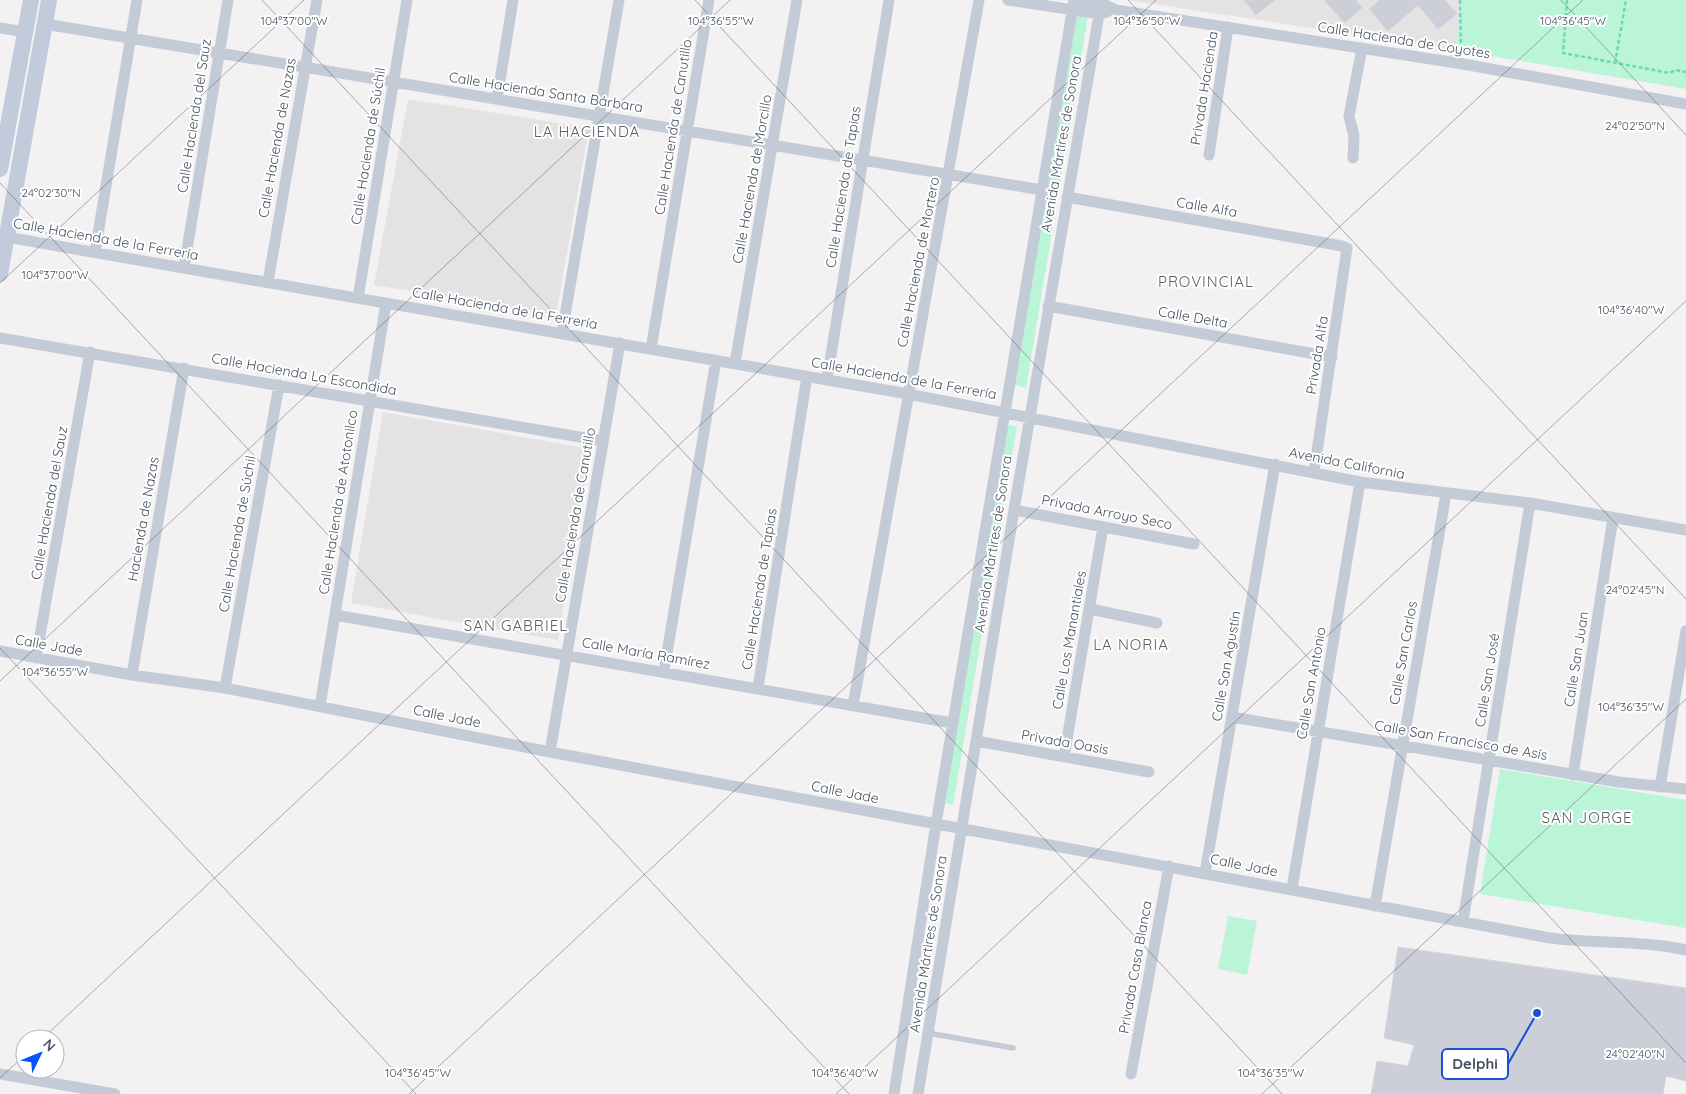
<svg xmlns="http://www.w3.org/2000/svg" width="1686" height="1094" font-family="Quicksand,sans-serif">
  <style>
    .education { fill: #e5e2e3 }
    .green { fill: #bbf5d8 }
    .building { fill: #cccfd7; stroke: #d4d6dd }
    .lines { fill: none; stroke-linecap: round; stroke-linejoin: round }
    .path { stroke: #6ed8af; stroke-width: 2.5; stroke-dasharray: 4 2.5; stroke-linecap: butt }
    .lane { stroke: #c3cbd7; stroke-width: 5.5 }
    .street { stroke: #c3cbd7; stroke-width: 11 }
    .secondary { stroke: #c1cbdc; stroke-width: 16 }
    .ticks { fill: none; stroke: #465161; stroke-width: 1; stroke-opacity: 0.45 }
    .labels { text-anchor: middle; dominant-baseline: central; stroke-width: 4; stroke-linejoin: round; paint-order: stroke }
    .street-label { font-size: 14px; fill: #465161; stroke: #fff }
    .neighbourhood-label { font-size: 15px; letter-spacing: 1px; fill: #5c6067; stroke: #fff }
    .ticks-label { font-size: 12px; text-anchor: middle; fill: #465161; stroke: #fff; stroke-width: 4; stroke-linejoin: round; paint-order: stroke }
    .leader { fill: none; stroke: #1d4ed8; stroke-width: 2 }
    .callout-dot { fill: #1d4ed8; stroke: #fff; stroke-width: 2 }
    .callout { fill: #fff; stroke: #1d4ed8; stroke-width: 2 }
    .callout-label { font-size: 15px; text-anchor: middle; font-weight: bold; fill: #465161 }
  </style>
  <rect width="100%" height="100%" fill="#f3f1f1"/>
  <!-- education -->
  <path class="education" d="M1128,0H1461L1456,50Z
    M408,99L589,128L556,315L374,285Z
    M383,412L591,449L558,640L351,603Z"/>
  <!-- green -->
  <path class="green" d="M1461,0H1686V89L1456,50Z
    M1077,15L1088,16L1026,388L1014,385Z
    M1005,425L1017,426L953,805L943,802Z
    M1500,769L1686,800V928L1480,894Z
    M1228,916L1257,921L1247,975L1218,969Z"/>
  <!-- building -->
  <path class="building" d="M1244,0H1275L1256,15Z
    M1324,0H1356L1362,8L1345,23Z
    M1380,0H1445L1457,14L1438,29L1418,5L1388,31L1369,9Z
    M1398,947L1686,988V1081L1666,1076L1663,1094H1371L1377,1061L1408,1066L1414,1045L1384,1038Z"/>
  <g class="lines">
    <!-- path -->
    <path class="path" d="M1460,0L1461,51
      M1567,0L1563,53L1670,73L1675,70L1686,72
      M1615,63L1626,0"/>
    <!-- lane -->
    <path class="lane" d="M928,1033L1013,1048"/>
    <!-- street -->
    <path class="street" d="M1008,0L1100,14L1107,12
      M1082,0L1101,3L1116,10L1463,64L1686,104
      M45,24L1042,190
      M0,28L25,32
      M497,99L513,0
      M1209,155L1228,27
      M1353,158L1354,136L1349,116L1362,48
      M1067,197L1342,246L1347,248L1314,472
      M0,236L908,394L1360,482L1530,503L1686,530
      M95,252L137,0
      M184,268L228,0
      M268,282L317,0
      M358,298L407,0
      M1048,306L1332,357
      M562,333L619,0
      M0,338L603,441
      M651,349L709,0
      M735,363L797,0
      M827,379L889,0
      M1014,510L1194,544
      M1090,609L1157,623
      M335,615L952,723
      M0,651L132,675L225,688L550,752L1550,938C1595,944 1641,940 1686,950
      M36,658L90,352
      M664,671L716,360
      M132,675L184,368
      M225,688L279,385
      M758,688L807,376
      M320,706L386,303
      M853,706L979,0
      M1232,717L1619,782L1686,789
      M976,741L1149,772
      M550,752L620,343
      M1064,757L1103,527
      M1573,775L1613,518
      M1660,787L1686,631
      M1205,873L1275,464
      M1292,889L1360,482
      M1375,906L1446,494
      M1463,921L1530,503
      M0,1074L115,1094
      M1131,1074L1169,866
      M894,1094L936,824L1074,0
      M918,1094L1014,510L1101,3L1099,0"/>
    <!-- secondary -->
    <path class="secondary" d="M0,169L31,0
      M0,274L49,0"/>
  </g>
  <!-- ticks -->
  <path class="ticks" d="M262,0L1282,1094M695,0L1686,1063M1128,0L1686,599M1561,0L1686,135M0,183L849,1094M0,283L304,0M0,648L416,1094M0,681L730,0M42,1039L1156,0M0,1078L25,1055M409,1094L1583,0M836,1094L1686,301M1262,1094L1686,699"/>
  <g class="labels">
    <!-- street labels -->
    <g class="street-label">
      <text transform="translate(1404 40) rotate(9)">Calle Hacienda de Coyotes</text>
      <text transform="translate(1204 88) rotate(-81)">Privada Hacienda</text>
      <text transform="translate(546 92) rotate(9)">Calle Hacienda Santa Bárbara</text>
      <text transform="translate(194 116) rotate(-81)">Calle Hacienda del Sauz</text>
      <text transform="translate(673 127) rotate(-81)">Calle Hacienda de Canutillo</text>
      <text transform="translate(277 138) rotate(-80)">Calle Hacienda de Nazas</text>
      <text transform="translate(1061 144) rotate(-80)">Avenida Mártires de Sonora</text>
      <text transform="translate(368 146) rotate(-81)">Calle Hacienda de Súchil</text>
      <text transform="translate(752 179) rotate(-80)">Calle Hacienda de Morcillo</text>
      <text transform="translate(843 187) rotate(-81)">Calle Hacienda de Tapias</text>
      <text transform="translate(1207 207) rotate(10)">Calle Alfa</text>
      <text transform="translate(106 239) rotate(10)">Calle Hacienda de la Ferrería</text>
      <text transform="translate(918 262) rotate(-79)">Calle Hacienda de Mortero</text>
      <text transform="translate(505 308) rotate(10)">Calle Hacienda de la Ferrería</text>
      <text transform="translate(1193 317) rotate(10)">Calle Delta</text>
      <text transform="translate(1317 355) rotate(-81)">Privada Alfa</text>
      <text transform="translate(304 374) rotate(10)">Calle Hacienda La Escondida</text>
      <text transform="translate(904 378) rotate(10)">Calle Hacienda de la Ferrería</text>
      <text transform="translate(1347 463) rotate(11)">Avenida California</text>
      <text transform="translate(338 502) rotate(-81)">Calle Hacienda de Atotonilco</text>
      <text transform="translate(49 503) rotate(-80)">Calle Hacienda del Sauz</text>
      <text transform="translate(1107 512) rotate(11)">Privada Arroyo Seco</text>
      <text transform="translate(575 515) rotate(-80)">Calle Hacienda de Canutillo</text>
      <text transform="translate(143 519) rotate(-80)">Hacienda de Nazas</text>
      <text transform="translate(237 534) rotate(-80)">Calle Hacienda de Súchil</text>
      <text transform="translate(993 544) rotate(-81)">Avenida Mártires de Sonora</text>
      <text transform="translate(759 589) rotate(-81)">Calle Hacienda de Tapias</text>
      <text transform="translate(1069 640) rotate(-80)">Calle Los Manantiales</text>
      <text transform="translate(49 645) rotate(10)">Calle Jade</text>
      <text transform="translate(646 653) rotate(10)">Calle María Ramírez</text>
      <text transform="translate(1403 653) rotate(-80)">Calle San Carlos</text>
      <text transform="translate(1576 659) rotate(-81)">Calle San Juan</text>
      <text transform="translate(1226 666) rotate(-80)">Calle San Agustín</text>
      <text transform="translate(1487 680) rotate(-81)">Calle San José</text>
      <text transform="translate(1311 683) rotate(-80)">Calle San Antonio</text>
      <text transform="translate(447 716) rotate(11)">Calle Jade</text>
      <text transform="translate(1461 740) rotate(10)">Calle San Francisco de Asís</text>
      <text transform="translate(1065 742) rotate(10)">Privada Oasis</text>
      <text transform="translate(845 792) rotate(11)">Calle Jade</text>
      <text transform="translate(1244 865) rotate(11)">Calle Jade</text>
      <text transform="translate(928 944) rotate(-81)">Avenida Mártires de Sonora</text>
      <text transform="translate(1135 967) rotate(-80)">Privada Casa Blanca</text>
    </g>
    <!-- neighbourhood labels -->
    <g class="neighbourhood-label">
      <text x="587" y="131">LA HACIENDA</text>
      <text x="1206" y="281">PROVINCIAL</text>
      <text x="516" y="625">SAN GABRIEL</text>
      <text x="1131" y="644">LA NORIA</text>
      <text x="1587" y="817">SAN JORGE</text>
    </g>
  </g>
  <g class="ticks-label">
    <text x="294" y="25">104°37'00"W</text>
    <text x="721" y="25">104°36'55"W</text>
    <text x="1147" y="25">104°36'50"W</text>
    <text x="1573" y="25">104°36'45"W</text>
    <text x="1635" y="130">24°02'50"N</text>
    <text x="51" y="197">24°02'30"N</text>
    <text x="55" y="279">104°37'00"W</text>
    <text x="1631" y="314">104°36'40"W</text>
    <text x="1635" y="594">24°02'45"N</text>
    <text x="55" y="676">104°36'55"W</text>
    <text x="1631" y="711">104°36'35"W</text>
    <text x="1635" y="1058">24°02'40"N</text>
    <text x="418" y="1077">104°36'45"W</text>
    <text x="845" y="1077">104°36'40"W</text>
    <text x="1271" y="1077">104°36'35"W</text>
  </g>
  <!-- callouts -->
  <path class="leader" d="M1537 1013L1508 1064"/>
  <circle class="callout-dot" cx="1537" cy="1013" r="5"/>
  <rect class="callout" x="1442" y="1049" width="66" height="30" rx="5"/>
  <g class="callout-label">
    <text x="1475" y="1069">Delphi</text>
  </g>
  <!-- north arrow -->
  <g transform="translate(40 1054) rotate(47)"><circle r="24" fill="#ffffff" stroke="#b5b9c0"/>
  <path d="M0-4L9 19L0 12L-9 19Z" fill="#0354fb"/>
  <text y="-8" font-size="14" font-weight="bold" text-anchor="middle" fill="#465161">N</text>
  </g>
</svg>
